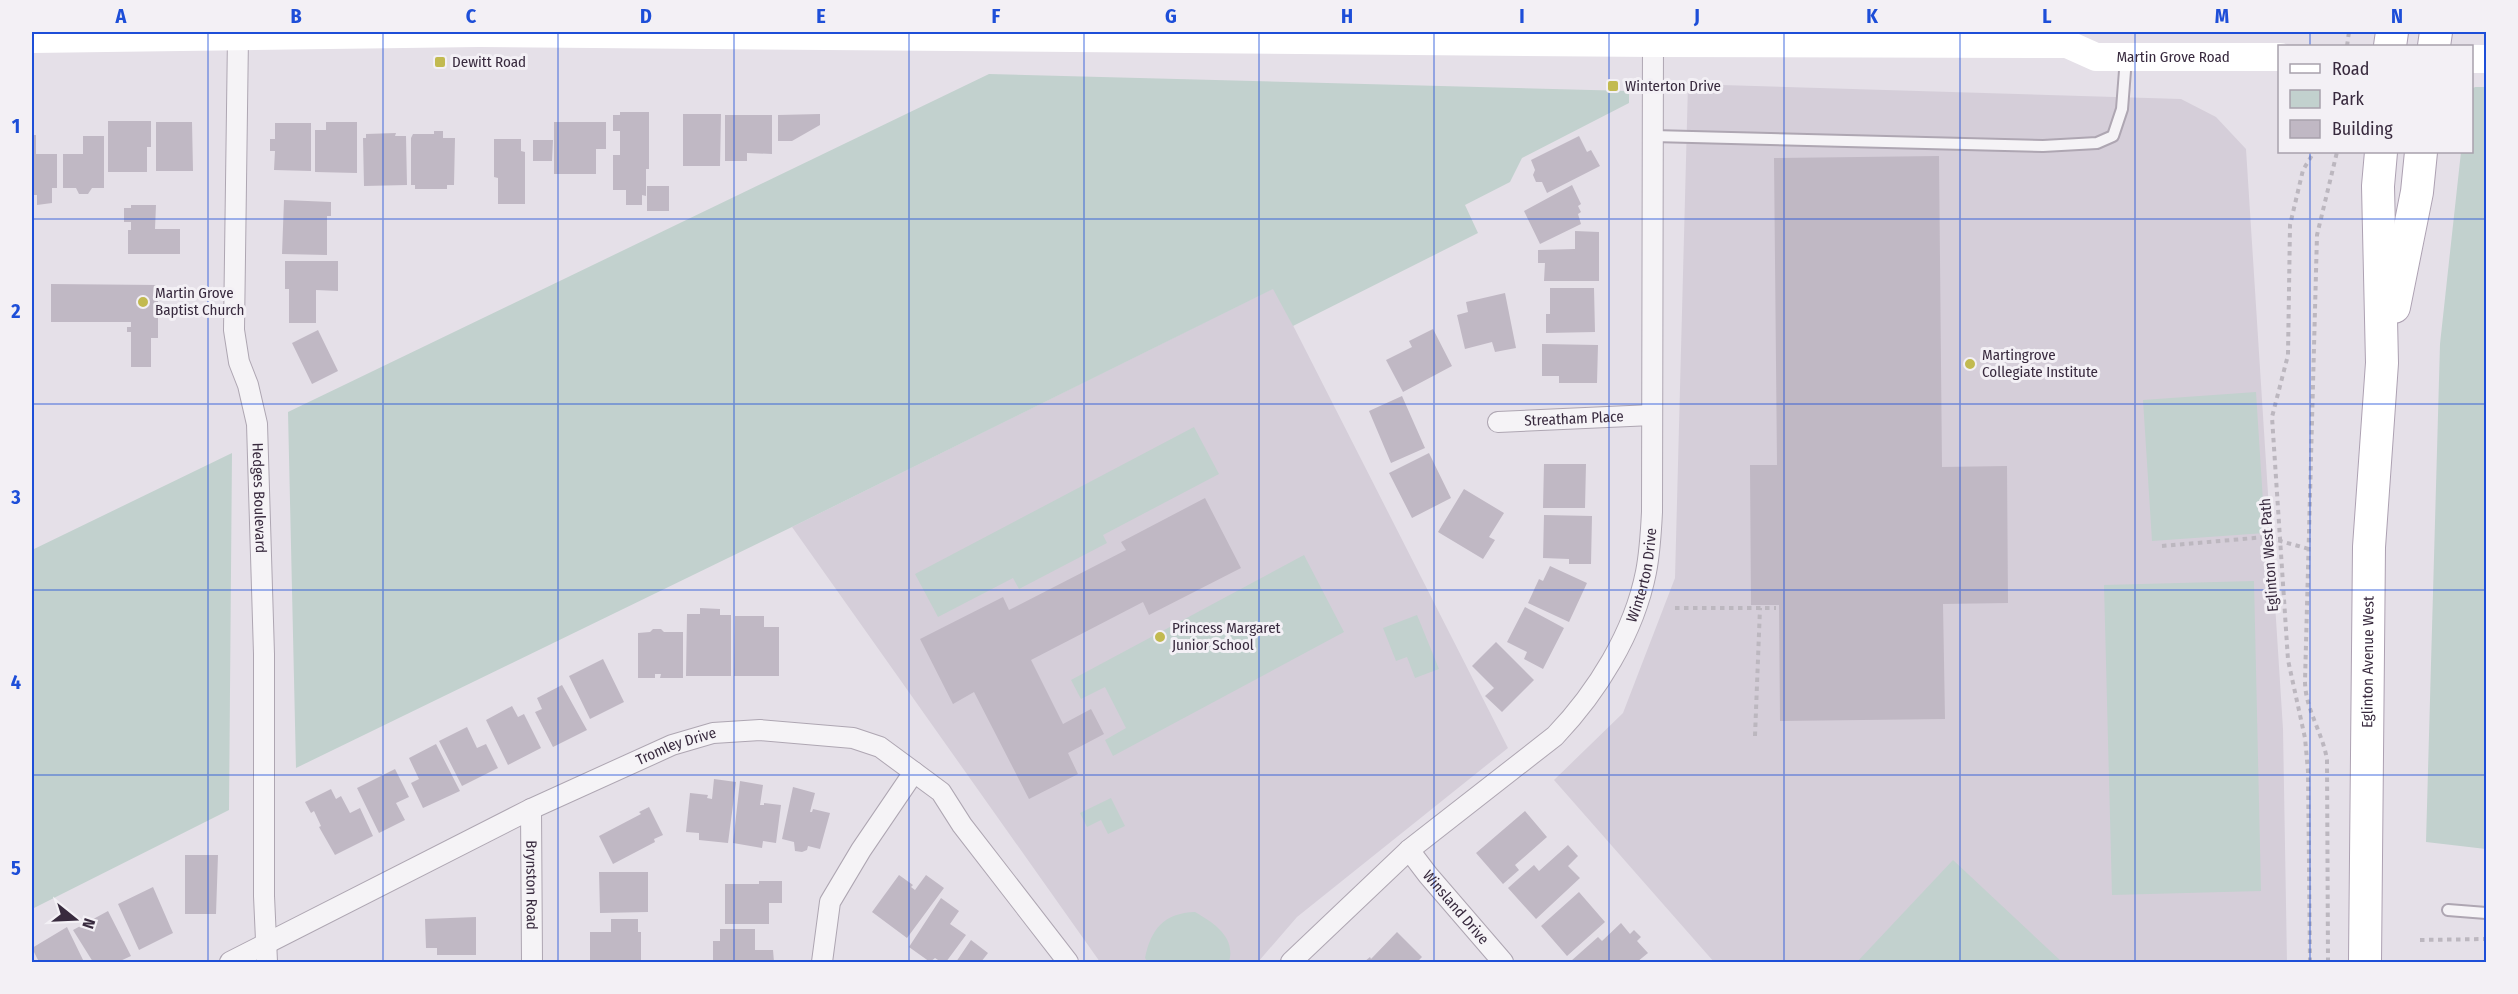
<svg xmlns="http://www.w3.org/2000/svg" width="2518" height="994" font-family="'Fira Sans Condensed',sans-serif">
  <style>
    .built { fill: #d5ced9 }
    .green { fill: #c2d1ce }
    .building { fill: #c0b8c4 }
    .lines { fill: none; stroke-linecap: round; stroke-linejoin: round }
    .lane-casing { stroke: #aea6b2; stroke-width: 14 }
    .street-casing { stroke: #aea6b2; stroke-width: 22 }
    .primary-casing { stroke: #ada1b2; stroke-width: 34 }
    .path { stroke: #bcb7bf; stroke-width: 4; stroke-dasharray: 4.5 4.5; stroke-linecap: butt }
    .lane { stroke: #f5f3f6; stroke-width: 10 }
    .street { stroke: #f5f3f6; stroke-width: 20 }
    .secondary { stroke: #fff; stroke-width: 28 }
    .primary { stroke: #fff; stroke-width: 32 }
    .grid { fill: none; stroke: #1d4ed8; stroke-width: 1.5; stroke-opacity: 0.55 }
    .poi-dot { fill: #c2ba50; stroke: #f3f0f5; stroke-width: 2 }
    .labels { text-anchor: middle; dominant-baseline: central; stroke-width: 6; stroke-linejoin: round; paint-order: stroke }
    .street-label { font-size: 15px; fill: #382a3e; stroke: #f3f0f5 }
    .poi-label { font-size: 15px; fill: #382a3e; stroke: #f3f0f5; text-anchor: start }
    .neatline { fill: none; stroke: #1d4ed8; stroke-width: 2 }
    .grid-label { font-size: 20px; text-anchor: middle; font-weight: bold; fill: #1d4ed8 }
  </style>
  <rect width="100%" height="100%" fill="#e5e0e8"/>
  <!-- built -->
  <path class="built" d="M1688,84L2181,99L2216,117L2246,149L2283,729L2287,962H1714L1554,780L1623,713L1675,578Z
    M1274,288L1508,748L1297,917L1258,962H1100L792,527Z"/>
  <!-- green -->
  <path class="green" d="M989,74L1629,91V103L1522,158L1510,182L1465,205L1478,233L1293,326L1273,289L792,527L296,768L288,412Z
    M2475,87H2486V849L2426,842L2440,344L2461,152H2472V89Z
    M2256,392L2265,533L2152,541L2143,400Z
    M1194,427L1219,474L1103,535L1107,543L1019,589L1013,578L938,617L915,574Z
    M232,453L229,810L32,909V550Z
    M1304,555L1344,632L1113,756L1105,740L1126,728L1105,687L1081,699L1071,680Z
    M2254,581L2261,891L2112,895L2104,585Z
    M1417,615L1439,669L1415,678L1407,657L1396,661L1383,628Z
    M1111,798L1125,826L1108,834L1101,820L1087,827L1080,813Z
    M1953,860L2062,962H1857Z
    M1195,912C1214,923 1236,937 1229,962H1148L1145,958C1151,929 1164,913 1195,912Z"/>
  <!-- building -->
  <path class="building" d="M620,112H649V169H646V196L642,195V205H626V190H613V155H620V131H613V115H620Z
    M683,114H721L720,166H683Z
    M820,114V125L792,141H778V115Z
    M725,115H772V154L747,153V161H725Z
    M108,121H151V147H147V172H108Z
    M156,122H192L193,171H156Z
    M326,122H357V173L315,172V130H326Z
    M554,122H606V149H596V174H554Z
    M275,123H311V171L274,170L275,151H270V139H275Z
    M434,131H443V138H455L454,185H447V189H415V185H411V138L413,134H434Z
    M396,133L395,136H406L407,185L364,186L363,138H366V134Z
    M32,135H36V154H57V188H52V203L37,205V195H32Z
    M83,136H104V188H92L88,194H79L76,188H63V154H83Z
    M1579,136L1587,152L1591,150L1600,166L1547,193L1542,182H1536L1533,175L1535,170L1531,160Z
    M494,139H521V151L525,152V204H498V178L494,177Z
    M533,140H553L552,161H533Z
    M1939,156L1942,467L2007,466L2008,603L1943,604L1945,719L1780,721L1779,605H1751L1750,465H1777L1774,158Z
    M1572,185L1581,204L1578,206L1581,212L1578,214L1581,224L1540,244L1524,211Z
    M647,186H669V211H647Z
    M284,200L331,202V216H327V255L282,254Z
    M131,205H156L155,229H180V254H128V230H131V222H124V208H131Z
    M1575,231L1599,232V281H1544L1545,263H1538V250L1575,249Z
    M285,261H338V291L316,290V323H289V289H285Z
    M51,284L158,285V338H151V367H131V332H127V327H131V322H51Z
    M1550,288H1594L1595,332L1546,333V314H1550Z
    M1505,293L1516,348L1495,352L1492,342L1465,349L1457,315L1468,312L1466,302Z
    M1433,329L1452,366L1403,392L1386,360L1412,347L1409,341Z
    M318,330L338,371L312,384L292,343Z
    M1542,344L1598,345L1597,383H1559V376H1542Z
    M1402,396L1425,448L1391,463L1369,411Z
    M1429,453L1451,498L1412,518L1389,473Z
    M1544,464H1586L1585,508H1543Z
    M1464,489L1504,513L1489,537L1495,540L1483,559L1438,532Z
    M1205,498L1241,568L1149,615L1143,602L1031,660L1063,724L1091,709L1104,734L1068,753L1078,774L1029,799L974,692L953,704L920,639L1003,597L1009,610L1126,550L1121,542Z
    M1544,515L1592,516L1591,564H1569V559L1543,558Z
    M1550,566L1587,583L1569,622L1528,603L1539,579L1543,581Z
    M1525,607L1564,628L1543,669L1524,659L1527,652L1507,642Z
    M700,608L720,609V615H731V676H686L687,614H700Z
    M735,616H764V627H779V676H734Z
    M653,629H661L664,632H683V678H660L661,674H655V678H638V633L650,632Z
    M1496,642L1534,680L1502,712L1485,696L1494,688L1472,666Z
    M603,659L624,702L590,719L569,676Z
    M562,685L587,730L553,747L535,712L542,709L537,698Z
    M512,706L518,717L524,714L541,748L508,765L486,720Z
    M467,727L477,748L486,744L498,768L462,786L439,741Z
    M436,744L460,791L423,808L411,783L419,779L409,758Z
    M395,769L409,797L396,803L405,820L379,833L357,788Z
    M714,779L736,782L728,843L699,840V833L686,832L690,793L708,795L707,798L712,799Z
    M740,781L763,785L760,805H764V803L781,805L776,843L763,841L762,848L733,843Z
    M793,787L815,793L810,812H812L813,809L830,813L820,849L808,846L807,850L802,852L795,851L794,842L782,839Z
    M331,789L336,799L341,796L350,813L360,808L373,836L335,855L319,827L321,826L314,811L311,813L305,802Z
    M649,807L663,835L654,839L655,842L613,864L599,836L641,814L639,812Z
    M1525,811L1547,837L1515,865L1519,870L1503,884L1476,853Z
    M1568,845L1578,856L1568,866L1580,878L1536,919L1508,888L1534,865L1539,871Z
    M185,855H218L216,914H185Z
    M599,872H648V912L600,913Z
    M899,875L913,885L911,887L915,890L926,875L944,888L907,938L872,912Z
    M759,881H782V903H769V924H725V884H759Z
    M153,887L173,933L139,950L118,904Z
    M1579,892L1605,922L1567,956L1541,926Z
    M941,898L959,911L950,924L966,935L946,962H941L935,958L930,962L909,947Z
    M108,911L131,956L118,962H93L73,930Z
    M476,917V955H437V948H426L425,919Z
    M611,919H638V932H641V960H590V932H611Z
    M1621,923L1630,934L1634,930L1641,937L1637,941L1648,953L1637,962L1571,961L1598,937L1602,941Z
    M67,927L84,962H39L32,948Z
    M720,929H755V950H773L774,962H713V941H720Z
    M1397,932L1422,957L1417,962H1364L1370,957L1371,959Z
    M971,940L988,953L981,962H956Z"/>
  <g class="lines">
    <defs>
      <path id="lane" d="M1653,136L2043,146L2097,143L2113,136L2122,109L2126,58
        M2448,910L2486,913"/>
      <g id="street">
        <path id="s1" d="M238,36L234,330L239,362L248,385L257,424L264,654V896L267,962"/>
        <path id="s2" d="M1498,422L1652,415"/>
        <path id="s3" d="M531,809L532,962"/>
        <path id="s4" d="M1409,850L1428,875L1503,962"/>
        <path id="s5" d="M230,962L531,809L672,745L713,733L760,730L853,738L880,747L941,792L962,825L1068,962"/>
        <path d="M822,962L830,902L861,850L914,772"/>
        <path id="s6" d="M1291,962L1409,850L1555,736C1597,692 1634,633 1646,572C1650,552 1651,532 1652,512L1653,32"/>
      </g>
      <g id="primary">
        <path d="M2390,46L2392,32"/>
        <path d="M2434,46L2436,32"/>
        <path d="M2394,307L2417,192L2421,152"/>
        <path id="s8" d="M2365,962L2369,547L2382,363L2378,186L2381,152"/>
      </g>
    </defs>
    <!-- lane casing -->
    <use href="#lane" class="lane-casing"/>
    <!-- street casing -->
    <use href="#street" class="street-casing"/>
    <!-- primary casing -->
    <use href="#primary" class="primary-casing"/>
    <!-- path -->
    <path class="path" d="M2347,46L2349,32
      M2162,546L2266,537L2309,549
      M1675,608H1776
      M1755,736L1760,608
      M2420,940L2486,939
      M2310,962L2308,771L2305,738L2288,660L2272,417L2288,355L2290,225L2303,170L2314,152
      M2328,962L2327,760C2323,733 2305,709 2305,681L2317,235L2337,152"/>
    <!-- lane -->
    <use href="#lane" class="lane"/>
    <!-- street -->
    <use href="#street" class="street"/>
    <!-- secondary -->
    <g class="secondary">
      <path id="s7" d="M32,39L479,33L1653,43L2067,44L2096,57H2280"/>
      <path d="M2472,59H2486"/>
    </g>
    <!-- primary -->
    <use href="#primary" class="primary"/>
  </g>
  <!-- grid -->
  <path class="grid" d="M208,32V962M383,32V962M558,32V962M734,32V962M909,32V962M1084,32V962M1259,32V962M1434,32V962M1609,32V962M1784,32V962M1960,32V962M2135,32V962M2310,32V46M2310,152V962M32,219H2486M32,404H2486M32,590H2486M32,775H2486"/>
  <!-- markers -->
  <g class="poi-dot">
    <rect x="434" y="56" width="12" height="12" rx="3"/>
    <rect x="1607" y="80" width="12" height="12" rx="3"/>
    <circle cx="143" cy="302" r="6"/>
    <circle cx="1970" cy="364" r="6"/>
    <circle cx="1160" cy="637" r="6"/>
  </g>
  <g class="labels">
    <!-- street labels -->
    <g class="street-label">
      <text stroke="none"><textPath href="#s7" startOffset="2144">Martin Grove Road</textPath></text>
      <text stroke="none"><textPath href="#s2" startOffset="76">Streatham Place</textPath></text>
      <text stroke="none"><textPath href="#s1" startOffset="465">Hedges Boulevard</textPath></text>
      <text transform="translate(2269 555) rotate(-94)">Eglinton West Path</text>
      <text stroke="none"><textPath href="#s6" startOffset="534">Winterton Drive</textPath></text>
      <text stroke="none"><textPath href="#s8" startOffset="300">Eglinton Avenue West</textPath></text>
      <text stroke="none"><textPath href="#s5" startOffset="496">Tromley Drive</textPath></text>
      <text stroke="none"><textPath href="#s3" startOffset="76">Brynston Road</textPath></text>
      <text stroke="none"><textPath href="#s4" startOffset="74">Winsland Drive</textPath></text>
    </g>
    <!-- poi labels -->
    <g class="poi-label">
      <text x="452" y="62">Dewitt Road</text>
      <text x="1625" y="86">Winterton Drive</text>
      <text x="155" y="293">Martin Grove<tspan x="155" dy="17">Baptist Church</tspan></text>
      <text x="1982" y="355">Martingrove<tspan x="1982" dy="17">Collegiate Institute</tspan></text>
      <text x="1172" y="628">Princess Margaret<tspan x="1172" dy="17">Junior School</tspan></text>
    </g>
  </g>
  <!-- border -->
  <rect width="2518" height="994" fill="none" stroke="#f3f0f5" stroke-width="66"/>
  <!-- legend -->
  <rect x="2278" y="45" width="195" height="108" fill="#f3f0f5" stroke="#a8a1ac" stroke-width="1.5"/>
  <rect x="2290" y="64" width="30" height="9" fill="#ffffff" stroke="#a8a1ac" stroke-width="1.5"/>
  <text x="2332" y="75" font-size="18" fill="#382a3e">Road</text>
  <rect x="2290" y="90" width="30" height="18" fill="#c2d1ce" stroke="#a8a1ac" stroke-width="1.5"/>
  <text x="2332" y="105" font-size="18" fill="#382a3e">Park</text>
  <rect x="2290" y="120" width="30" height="18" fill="#c0b8c4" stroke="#a8a1ac" stroke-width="1.5"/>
  <text x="2332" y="135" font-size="18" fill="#382a3e">Building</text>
  <!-- north arrow -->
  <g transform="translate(75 919) rotate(108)" stroke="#f3f0f5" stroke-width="4.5" paint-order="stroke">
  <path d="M0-4.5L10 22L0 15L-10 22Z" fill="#382a3e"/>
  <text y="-9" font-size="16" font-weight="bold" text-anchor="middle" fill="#382a3e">N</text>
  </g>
  <rect x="33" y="33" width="2452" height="928" class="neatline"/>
  <g class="grid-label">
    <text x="121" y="23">A</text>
    <text x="296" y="23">B</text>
    <text x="471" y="23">C</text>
    <text x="646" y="23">D</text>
    <text x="821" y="23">E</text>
    <text x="996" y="23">F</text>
    <text x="1171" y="23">G</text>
    <text x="1347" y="23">H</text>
    <text x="1522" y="23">I</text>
    <text x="1697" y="23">J</text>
    <text x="1872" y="23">K</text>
    <text x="2047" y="23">L</text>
    <text x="2222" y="23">M</text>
    <text x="2397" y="23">N</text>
    <text x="16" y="133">1</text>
    <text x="16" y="318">2</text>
    <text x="16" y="504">3</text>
    <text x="16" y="689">4</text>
    <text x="16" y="875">5</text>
  </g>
</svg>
